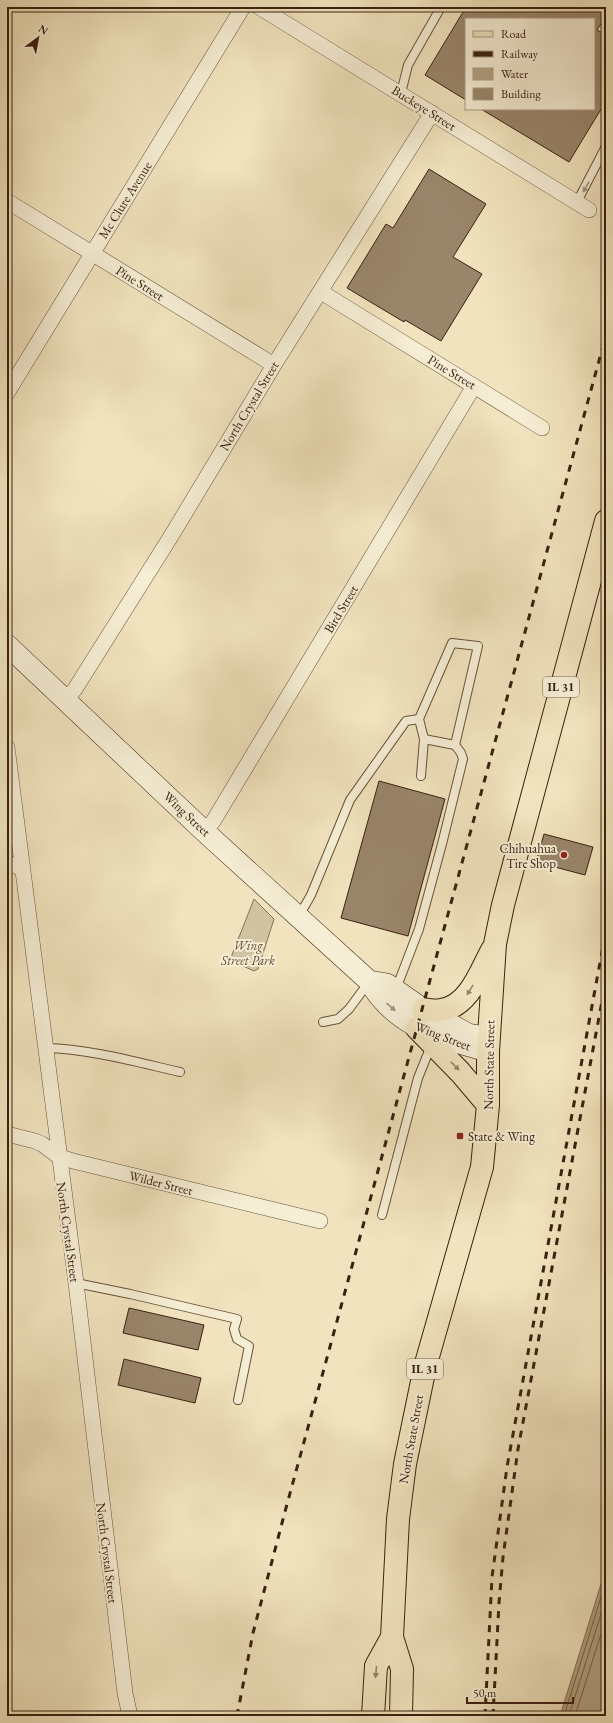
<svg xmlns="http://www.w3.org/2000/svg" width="613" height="1723" font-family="'EB Garamond',serif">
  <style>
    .green { fill: #d1c2a0; stroke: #867158 }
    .water { fill: #b2a182; stroke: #826d54 }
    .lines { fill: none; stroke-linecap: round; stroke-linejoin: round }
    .shore { stroke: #766049; stroke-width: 1 }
    .building { fill: #99856a; stroke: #3a2010 }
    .lane-casing { stroke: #68513b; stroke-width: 10 }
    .street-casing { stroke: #68513b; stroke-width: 16 }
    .secondary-casing { stroke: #3a2010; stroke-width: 22 }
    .primary-casing { stroke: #3a2010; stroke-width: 24 }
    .lane { stroke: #f5edd4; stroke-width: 8 }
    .street { stroke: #f5edd4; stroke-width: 15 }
    .secondary { stroke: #f5edd4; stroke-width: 21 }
    .primary { stroke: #f0e3bd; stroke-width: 22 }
    .rail { stroke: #3a2010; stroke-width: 3; stroke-dasharray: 7 7; stroke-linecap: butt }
    .oneway { fill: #a1917c }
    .oneway2 { fill: #958266 }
    .poi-dot { fill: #8f2418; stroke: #f5edd4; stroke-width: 1.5 }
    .labels { text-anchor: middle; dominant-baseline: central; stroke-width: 4; stroke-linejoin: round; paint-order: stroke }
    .shield { fill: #f5edd4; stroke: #725e4b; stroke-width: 1 }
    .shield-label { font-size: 12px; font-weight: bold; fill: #3a2010 }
    .street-label { font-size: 13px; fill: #3a2010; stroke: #f5edd4 }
    .poi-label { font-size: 13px; fill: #3a2010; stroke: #f5edd4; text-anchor: end }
    .park-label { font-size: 13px; font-style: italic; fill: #604834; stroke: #f5edd4 }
  </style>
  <rect width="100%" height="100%" fill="#f0e3bd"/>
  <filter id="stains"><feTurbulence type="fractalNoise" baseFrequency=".005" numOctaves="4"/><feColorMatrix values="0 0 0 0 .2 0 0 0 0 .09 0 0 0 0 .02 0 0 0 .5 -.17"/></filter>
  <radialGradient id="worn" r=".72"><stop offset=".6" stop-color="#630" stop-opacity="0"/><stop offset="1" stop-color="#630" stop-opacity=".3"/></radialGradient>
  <!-- green -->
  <path class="green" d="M254,899L274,919L258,969L254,971L230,960Z"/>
  <!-- water -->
  <path class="water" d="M606,1568V1716H560Z"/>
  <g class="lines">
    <!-- shore -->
    <path class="shore" d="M564,1716L606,1581
      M569,1716L606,1598
      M575,1716L606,1618"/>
  </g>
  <!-- building -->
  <path class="building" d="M466,7H606V16L597,30L606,35V101L569,162L481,109H594V19H466V100L425,75Z
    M429,169L486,204L453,257L482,274L441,341L405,320L404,322L347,288L386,224L393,228Z
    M379,781L445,799L408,936L341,918Z
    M544,834L593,847L585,875L536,862Z
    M129,1308L204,1325L198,1350L123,1333Z
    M124,1359L201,1378L195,1403L118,1385Z"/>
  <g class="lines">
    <defs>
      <path id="lane" d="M401,93L408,65L441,7
        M577,202L606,146
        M419,719L452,643L478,646L455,745L424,739
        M299,916L311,895L350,800L406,721L419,719L424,739L421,776
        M396,989L419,929L442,844L463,759L461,753L455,745
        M323,1022L338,1019L349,1009L369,982
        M45,1048C90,1049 136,1062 180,1072
        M382,1215L418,1078L431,1046
        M76,1283L130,1294L237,1319L234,1329L237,1339L249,1346L238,1400"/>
      <path id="street" d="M259,7L589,210
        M7,201L274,365
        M321,292L542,428
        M7,393L243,7
        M66,700L75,689L173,533L274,365L432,113
        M7,747L76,1283L125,1693L130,1716
        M205,832L214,820L474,386
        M7,863L21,868
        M7,1134L35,1141L42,1144L58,1156L73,1161L320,1221"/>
      <path id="secondary" d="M7,645L205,832L369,981C394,1026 441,1039 488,1051
        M369,981L387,984L423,1009L468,1034L484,1037"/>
      <path id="primary" d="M423,1009C429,1010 436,1011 441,1010C469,1007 481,970 492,950
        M417,1028L460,1072L488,1105
        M373,1716L376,1666L392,1637
        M401,1716L402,1669L392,1637L398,1519L405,1464L425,1367L482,1167L488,1105V1051L495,944L503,905L606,521"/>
    </defs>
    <!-- lane casing -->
    <use href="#lane" class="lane-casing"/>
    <!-- street casing -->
    <use href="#street" class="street-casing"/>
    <!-- secondary casing -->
    <use href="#secondary" class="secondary-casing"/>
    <!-- primary casing -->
    <use href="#primary" class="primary-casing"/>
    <!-- lane -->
    <use href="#lane" class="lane"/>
    <!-- street -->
    <use href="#street" class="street"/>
    <!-- secondary -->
    <use href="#secondary" class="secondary"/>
    <!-- primary -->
    <use href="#primary" class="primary"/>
    <!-- rail -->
    <path class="rail" d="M237,1716L253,1633L286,1508L606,335
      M485,1716L492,1577L507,1467L606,930
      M493,1716L499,1603L503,1557L518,1449L606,980"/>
  </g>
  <!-- one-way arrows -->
  <defs><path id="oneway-solid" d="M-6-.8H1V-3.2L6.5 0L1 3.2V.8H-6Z"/></defs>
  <g class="oneway">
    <use href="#oneway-solid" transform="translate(586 187) rotate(120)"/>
    <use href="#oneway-solid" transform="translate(391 1007) rotate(41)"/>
  </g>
  <g class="oneway2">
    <use href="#oneway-solid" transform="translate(470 990) rotate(121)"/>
    <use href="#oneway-solid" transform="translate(455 1066) rotate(45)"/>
    <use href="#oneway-solid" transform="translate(376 1672) rotate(95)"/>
  </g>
  <!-- markers -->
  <g class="poi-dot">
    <circle cx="564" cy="855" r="4"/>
    <rect x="456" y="1132" width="8" height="8" rx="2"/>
  </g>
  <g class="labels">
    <!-- shield labels -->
    <g class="shield">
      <rect x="543" y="677" width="36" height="20" rx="3"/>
      <rect x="407" y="1359" width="36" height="20" rx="3"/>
    </g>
    <g class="shield-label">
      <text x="561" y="687">IL 31</text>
      <text x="425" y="1369">IL 31</text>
    </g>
    <!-- street labels -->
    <g class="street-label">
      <text transform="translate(424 108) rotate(32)">Buckeye Street</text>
      <text transform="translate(125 200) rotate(-58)">Mc Clure Avenue</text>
      <text transform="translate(140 283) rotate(32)">Pine Street</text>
      <text transform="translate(452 372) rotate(31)">Pine Street</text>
      <text transform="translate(249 406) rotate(-59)">North Crystal Street</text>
      <text transform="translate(341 609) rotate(-59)">Bird Street</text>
      <text transform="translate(187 814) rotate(43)">Wing Street</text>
      <text transform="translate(443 1036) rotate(21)">Wing Street</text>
      <text transform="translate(489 1065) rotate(-89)">North State Street</text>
      <text transform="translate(161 1183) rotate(14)">Wilder Street</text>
      <text transform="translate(68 1232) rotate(82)">North Crystal Street</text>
      <text transform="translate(411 1439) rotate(-80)">North State Street</text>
      <text transform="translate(107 1553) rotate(83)">North Crystal Street</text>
    </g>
    <!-- poi labels -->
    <g class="poi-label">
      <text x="556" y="848">Chihuahua<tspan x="556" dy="15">Tire Shop</tspan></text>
      <text x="468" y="1136" text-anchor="start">State &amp; Wing</text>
    </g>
    <!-- park labels -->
    <g class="park-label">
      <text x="248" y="945">Wing<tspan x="248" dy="15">Street Park</tspan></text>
    </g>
  </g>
  <!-- margin -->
  <rect width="613" height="1723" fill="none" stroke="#f0e3bd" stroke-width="24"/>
  <rect x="8" y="8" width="597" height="1707" fill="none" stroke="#3a2010" stroke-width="2"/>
  <rect x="12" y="12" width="589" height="1699" fill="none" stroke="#3a2010"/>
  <!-- legend -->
  <rect x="465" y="18" width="130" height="92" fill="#f5edd4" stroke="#aa9b86"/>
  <rect x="473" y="31" width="20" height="6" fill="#f0e3bd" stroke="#aa9b86"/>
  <text x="501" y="38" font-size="12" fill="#3a2010">Road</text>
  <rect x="473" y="51" width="20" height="6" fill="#3a2010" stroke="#aa9b86"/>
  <text x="501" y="58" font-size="12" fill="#3a2010">Railway</text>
  <rect x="473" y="68" width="20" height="12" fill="#b2a182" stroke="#aa9b86"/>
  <text x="501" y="78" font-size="12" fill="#3a2010">Water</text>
  <rect x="473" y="88" width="20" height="12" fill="#99856a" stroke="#aa9b86"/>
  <text x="501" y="98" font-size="12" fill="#3a2010">Building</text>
  <!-- north arrow -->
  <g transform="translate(38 38) rotate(32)" stroke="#f5edd4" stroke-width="3" paint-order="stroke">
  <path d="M0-3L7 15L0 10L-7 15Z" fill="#3a2010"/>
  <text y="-6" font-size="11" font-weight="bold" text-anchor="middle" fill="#3a2010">N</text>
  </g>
  <!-- scale -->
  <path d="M467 1697v6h106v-6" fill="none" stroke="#3a2010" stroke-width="2"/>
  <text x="473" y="1697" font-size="12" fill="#3a2010" stroke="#f5edd4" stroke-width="3" paint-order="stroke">50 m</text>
  <rect width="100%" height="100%" filter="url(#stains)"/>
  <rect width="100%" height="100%" fill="url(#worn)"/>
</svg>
